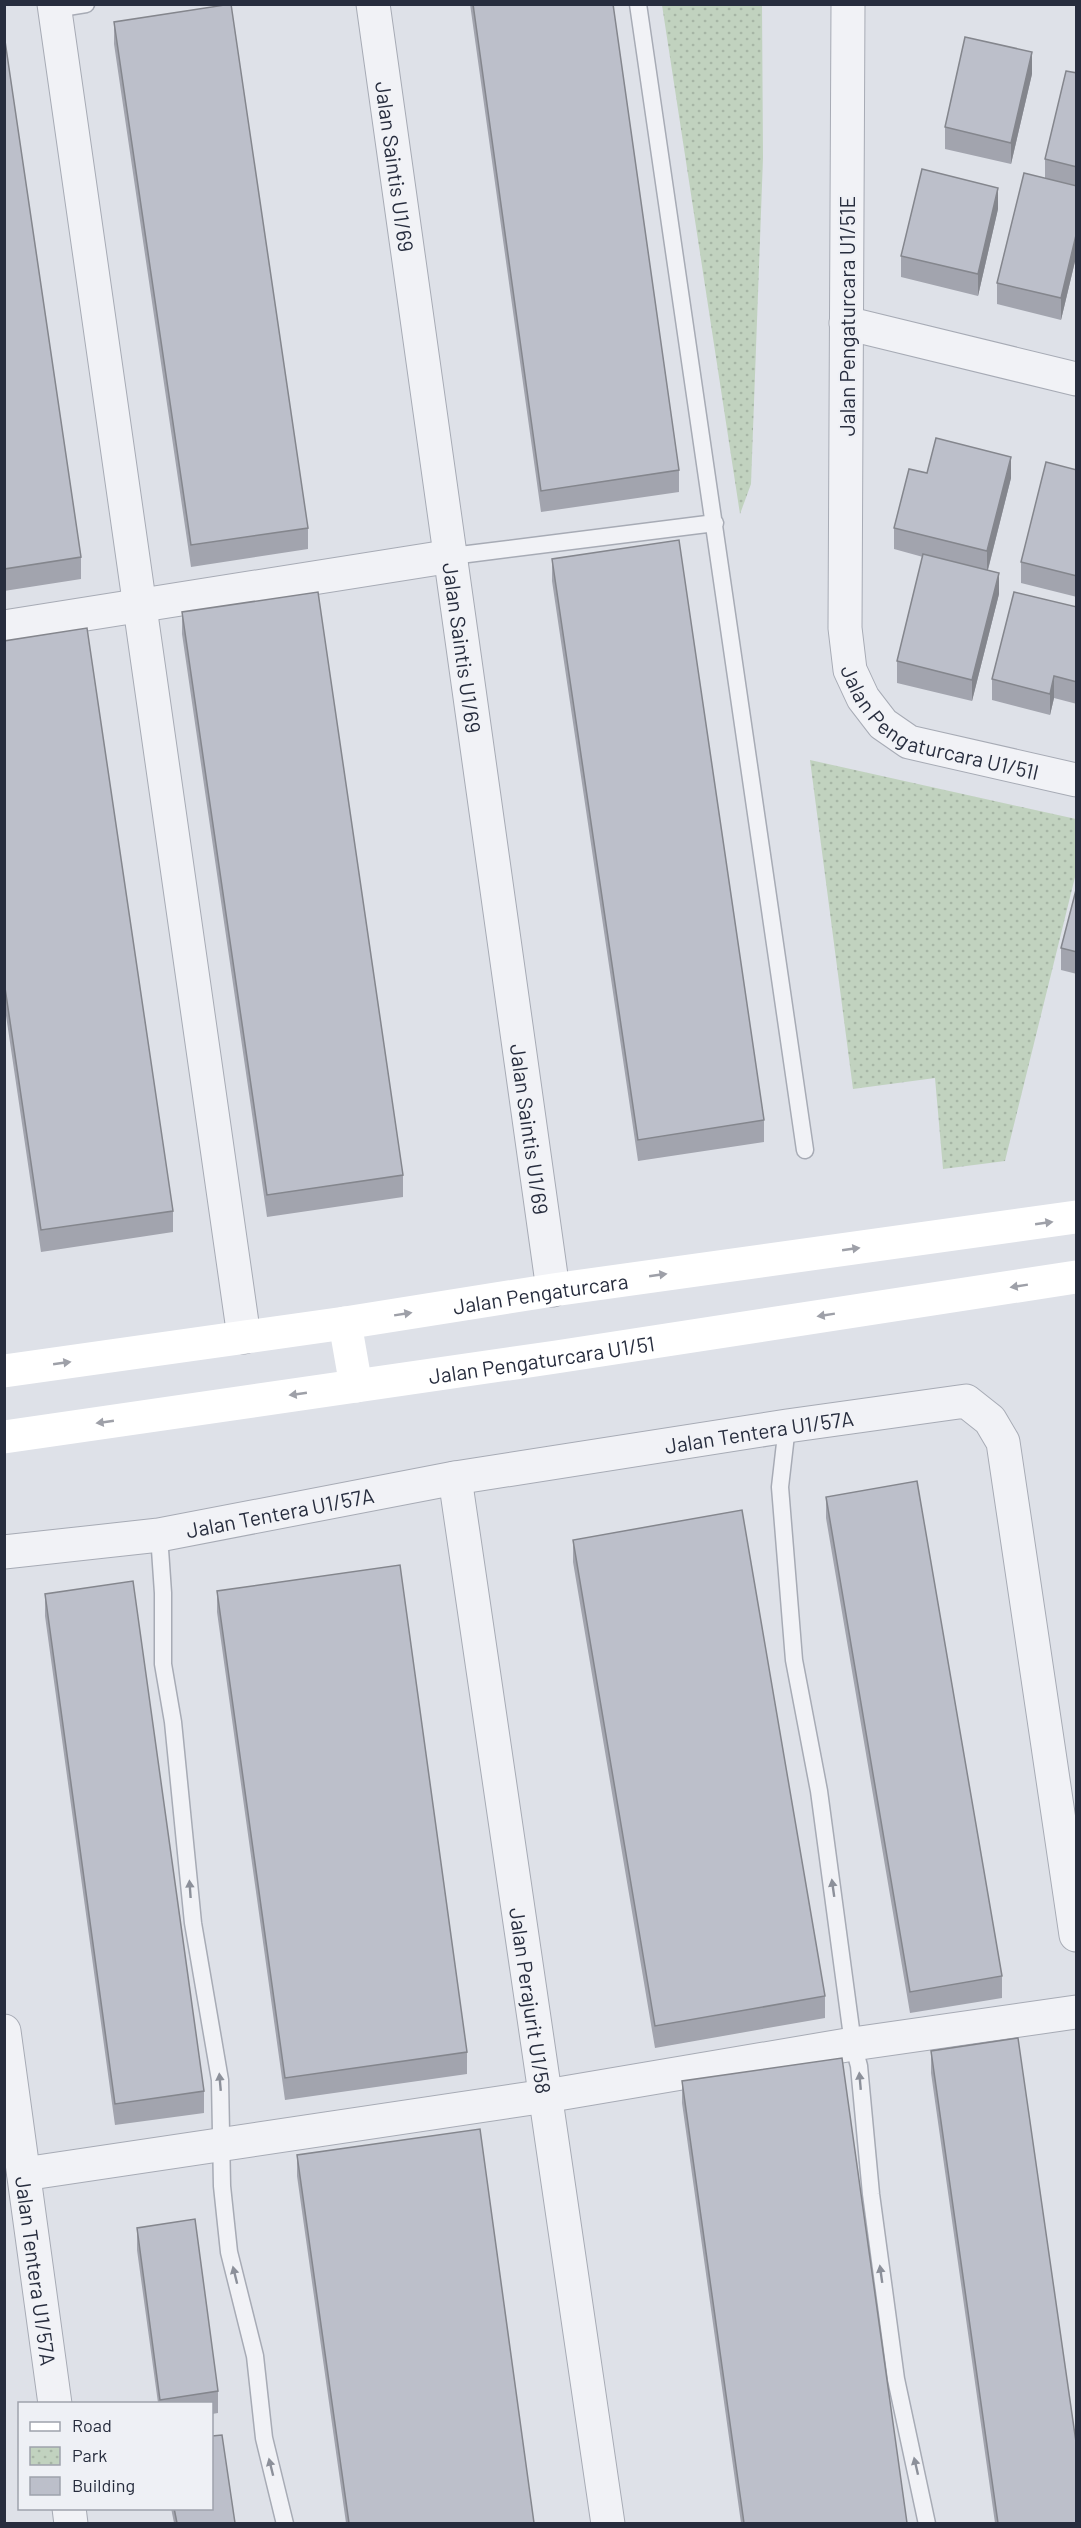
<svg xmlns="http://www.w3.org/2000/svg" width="1081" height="2528" font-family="Barlow,sans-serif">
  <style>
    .park { fill: url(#park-dots) }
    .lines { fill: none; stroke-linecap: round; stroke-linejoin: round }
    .lane-casing { stroke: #a7abb5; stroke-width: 19 }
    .street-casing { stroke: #a7abb5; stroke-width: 35 }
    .lane { stroke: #f1f2f6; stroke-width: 16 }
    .street { stroke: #f1f2f6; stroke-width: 33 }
    .secondary { stroke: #fff; stroke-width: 33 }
    .wall { fill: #a2a4ae }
    .shaded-wall { fill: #84868d }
    .building { fill: #bcbfca; stroke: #84868d; stroke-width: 1.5 }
    .oneway { fill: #9ea0a8 }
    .oneway2 { fill: #8c909a }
    .labels { text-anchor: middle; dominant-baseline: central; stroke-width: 4.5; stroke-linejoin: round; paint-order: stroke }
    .street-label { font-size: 21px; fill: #272d3e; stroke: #eef0f5 }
  </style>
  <defs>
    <pattern id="park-dots" width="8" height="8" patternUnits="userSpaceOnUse" patternTransform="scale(1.5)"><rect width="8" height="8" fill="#c1d2bf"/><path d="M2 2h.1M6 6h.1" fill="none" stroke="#a6b5a5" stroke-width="1.8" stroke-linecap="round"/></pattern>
  </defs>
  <rect width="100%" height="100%" fill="#dee1e8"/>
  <!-- park -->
  <path class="park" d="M662,5H762L763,158L751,484L740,514Z
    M810,760L1076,819V873L1005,1161L943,1169L935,1078L853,1089Z"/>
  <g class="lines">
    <defs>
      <path id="lane" d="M638,4L805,1150
        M55,9L86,4
        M452,556L715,523
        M787,1426L780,1487L794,1660L819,1791L853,2044L859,2066L871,2194L896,2379L927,2524
        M159,1535L163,1593V1664L173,1722L193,1923L220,2080L222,2186L229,2252L255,2356L264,2438L285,2524"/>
      <g id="street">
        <path d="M54,4L244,1337"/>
        <path id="s1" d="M373,4L553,1290"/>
        <path id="s2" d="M848,4L845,628L850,670L863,698L883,724L909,742L1076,780"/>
        <path d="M846,323L1076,379"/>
        <path d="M4,627L452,556"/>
        <path id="s3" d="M455,1478L608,2524"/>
        <path id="s4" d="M4,1552L159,1535L455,1478L787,1426L966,1401L990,1420L1003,1442L1076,1935"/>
        <path id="s5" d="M4,2031L55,2404"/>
        <path d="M24,2174L546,2096L853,2044L1076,2012"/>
        <path d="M69,2508L71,2524"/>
      </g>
    </defs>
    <!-- lane casing -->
    <use href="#lane" class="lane-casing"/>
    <!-- street casing -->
    <use href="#street" class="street-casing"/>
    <!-- lane -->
    <use href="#lane" class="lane"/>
    <!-- street -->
    <use href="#street" class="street"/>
    <!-- secondary -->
    <g class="secondary">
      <path d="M345,1323L356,1386"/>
      <path id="s6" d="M4,1371L345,1323L553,1290L1076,1217"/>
      <path id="s7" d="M4,1437L556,1357L1076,1277"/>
    </g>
  </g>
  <!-- wall -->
  <path class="wall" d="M470,4H613L679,470V492L541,512Z
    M114,22L308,528V549L191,567L114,44Z
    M4,34L81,557V579L4,591Z
    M1077,73V253L1061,320L997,304V283L1045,178V159Z
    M1032,74L1011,164L945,149V127Z
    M998,209L978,296L901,277V256Z
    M1077,470V597L1021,583V562Z
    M927,473L1011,478L988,570L999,594L972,701L897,683V661L923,557L894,549V528Z
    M552,559L764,1120V1142L638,1161L552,581Z
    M1077,607V704L1054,698L1050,715L992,700V679Z
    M182,612L403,1175V1197L267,1217L182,634Z
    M4,641L173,1211V1232L41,1252L4,1002Z
    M1077,886V974L1061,970V948Z
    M826,1497L1002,1976V1998L910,2013L826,1518Z
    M573,1540L825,1996V2018L655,2048L573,1562Z
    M217,1591L467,2052V2074L285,2100L217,1612Z
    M45,1594L204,2091V2113L115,2125L45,1616Z
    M931,2051L1077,2523H995L931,2073Z
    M682,2081L907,2523H741L682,2103Z
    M297,2155L534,2523H346L297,2176Z
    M137,2228L218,2391V2413L212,2414V2403H158L137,2250Z
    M171,2508H212L235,2523H174Z"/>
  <!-- shaded-wall -->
  <path class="shaded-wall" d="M1032,52V74L1011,164V143Z
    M998,188V209L978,296V274Z
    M1077,231V253L1061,320V298Z
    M1011,457V478L987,573V551Z
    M999,573V594L972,701V680Z
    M1054,676V698L1050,715V694Z"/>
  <!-- building -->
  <path class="building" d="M231,4L308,528L191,545L114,22Z
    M473,4H613L679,470L541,491Z
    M4,34L81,557L4,569Z
    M965,37L1032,52L1011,143L945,127Z
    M1066,71L1077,73V167L1045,159Z
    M922,169L998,188L978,274L901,256Z
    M1024,173L1077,186V231L1061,298L997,283Z
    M936,438L1011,457L987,551L894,528L909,469L927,473Z
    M1046,462L1077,470V576L1021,562Z
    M679,540L764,1120L638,1140L552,559Z
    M923,554L999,573L972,680L897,661Z
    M318,592L403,1175L267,1195L182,612Z
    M1014,592L1077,607V682L1054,676L1050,694L992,679Z
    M87,628L173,1211L41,1230L4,981V641Z
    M1077,886V952L1061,948Z
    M917,1481L1002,1976L910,1992L826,1497Z
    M742,1510L825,1996L655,2026L573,1540Z
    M400,1565L467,2052L285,2078L217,1591Z
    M133,1581L204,2091L115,2104L45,1594Z
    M1018,2038L1077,2449V2523H998L931,2051Z
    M842,2058L907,2523H744L682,2081Z
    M480,2129L534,2523H349L297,2155Z
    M195,2219L218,2391L160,2400L137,2228Z
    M222,2435L235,2523H177L174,2508H212V2436Z"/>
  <!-- one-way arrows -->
  <defs><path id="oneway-solid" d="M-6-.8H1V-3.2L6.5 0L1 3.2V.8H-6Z" transform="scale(1.5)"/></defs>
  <g class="oneway">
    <use href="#oneway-solid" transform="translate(1044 1223) rotate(-8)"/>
    <use href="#oneway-solid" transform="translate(851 1249) rotate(-8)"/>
    <use href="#oneway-solid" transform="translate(658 1275) rotate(-8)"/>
    <use href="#oneway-solid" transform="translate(1019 1286) rotate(171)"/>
    <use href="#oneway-solid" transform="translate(403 1314) rotate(-9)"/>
    <use href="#oneway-solid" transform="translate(826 1315) rotate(171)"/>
    <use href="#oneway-solid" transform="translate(62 1363) rotate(-8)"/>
    <use href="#oneway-solid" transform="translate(298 1394) rotate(172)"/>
    <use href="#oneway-solid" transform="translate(105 1422) rotate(172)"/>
  </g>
  <g class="oneway2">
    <use href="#oneway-solid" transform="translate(833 1888) rotate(-98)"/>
    <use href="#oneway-solid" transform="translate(190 1889) rotate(-94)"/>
    <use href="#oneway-solid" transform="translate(860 2081) rotate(-95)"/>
    <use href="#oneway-solid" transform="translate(220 2082) rotate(-95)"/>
    <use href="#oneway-solid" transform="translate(881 2274) rotate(-98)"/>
    <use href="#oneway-solid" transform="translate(235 2275) rotate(-104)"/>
    <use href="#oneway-solid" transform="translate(916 2466) rotate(-103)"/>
    <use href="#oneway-solid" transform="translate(271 2467) rotate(-104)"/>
  </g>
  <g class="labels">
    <!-- street labels -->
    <g class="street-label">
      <text stroke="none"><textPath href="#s1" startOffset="164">Jalan Saintis U1/69</textPath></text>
      <text transform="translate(846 316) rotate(-90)">Jalan Pengaturcara U1/51E</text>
      <text stroke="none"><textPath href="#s1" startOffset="650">Jalan Saintis U1/69</textPath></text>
      <text stroke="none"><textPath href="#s2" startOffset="778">Jalan Pengaturcara U1/51I</textPath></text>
      <text stroke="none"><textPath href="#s1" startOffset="1136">Jalan Saintis U1/69</textPath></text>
      <text stroke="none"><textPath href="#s6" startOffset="542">Jalan Pengaturcara</textPath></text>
      <text stroke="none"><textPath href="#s7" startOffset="543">Jalan Pengaturcara U1/51</textPath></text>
      <text stroke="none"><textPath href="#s4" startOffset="765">Jalan Tentera U1/57A</textPath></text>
      <text stroke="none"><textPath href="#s4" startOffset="279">Jalan Tentera U1/57A</textPath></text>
      <text stroke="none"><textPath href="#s3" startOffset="528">Jalan Perajurit U1/58</textPath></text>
      <text stroke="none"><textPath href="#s5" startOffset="242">Jalan Tentera U1/57A</textPath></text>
    </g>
  </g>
  <!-- border -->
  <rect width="1081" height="2528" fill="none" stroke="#272d3e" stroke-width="12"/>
  <!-- legend -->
  <rect x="18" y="2402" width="195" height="108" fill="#eef0f5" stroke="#9ea2ac" stroke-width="1.5"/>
  <rect x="30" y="2422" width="30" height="9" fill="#ffffff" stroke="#9ea2ac" stroke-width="1.5"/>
  <text x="72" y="2432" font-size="18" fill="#272d3e">Road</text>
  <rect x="30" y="2447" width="30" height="18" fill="url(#park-dots)" stroke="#9ea2ac" stroke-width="1.5"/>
  <text x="72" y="2462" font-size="18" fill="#272d3e">Park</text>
  <rect x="30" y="2477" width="30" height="18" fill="#bcbfca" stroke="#9ea2ac" stroke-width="1.5"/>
  <text x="72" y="2492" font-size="18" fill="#272d3e">Building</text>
</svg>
